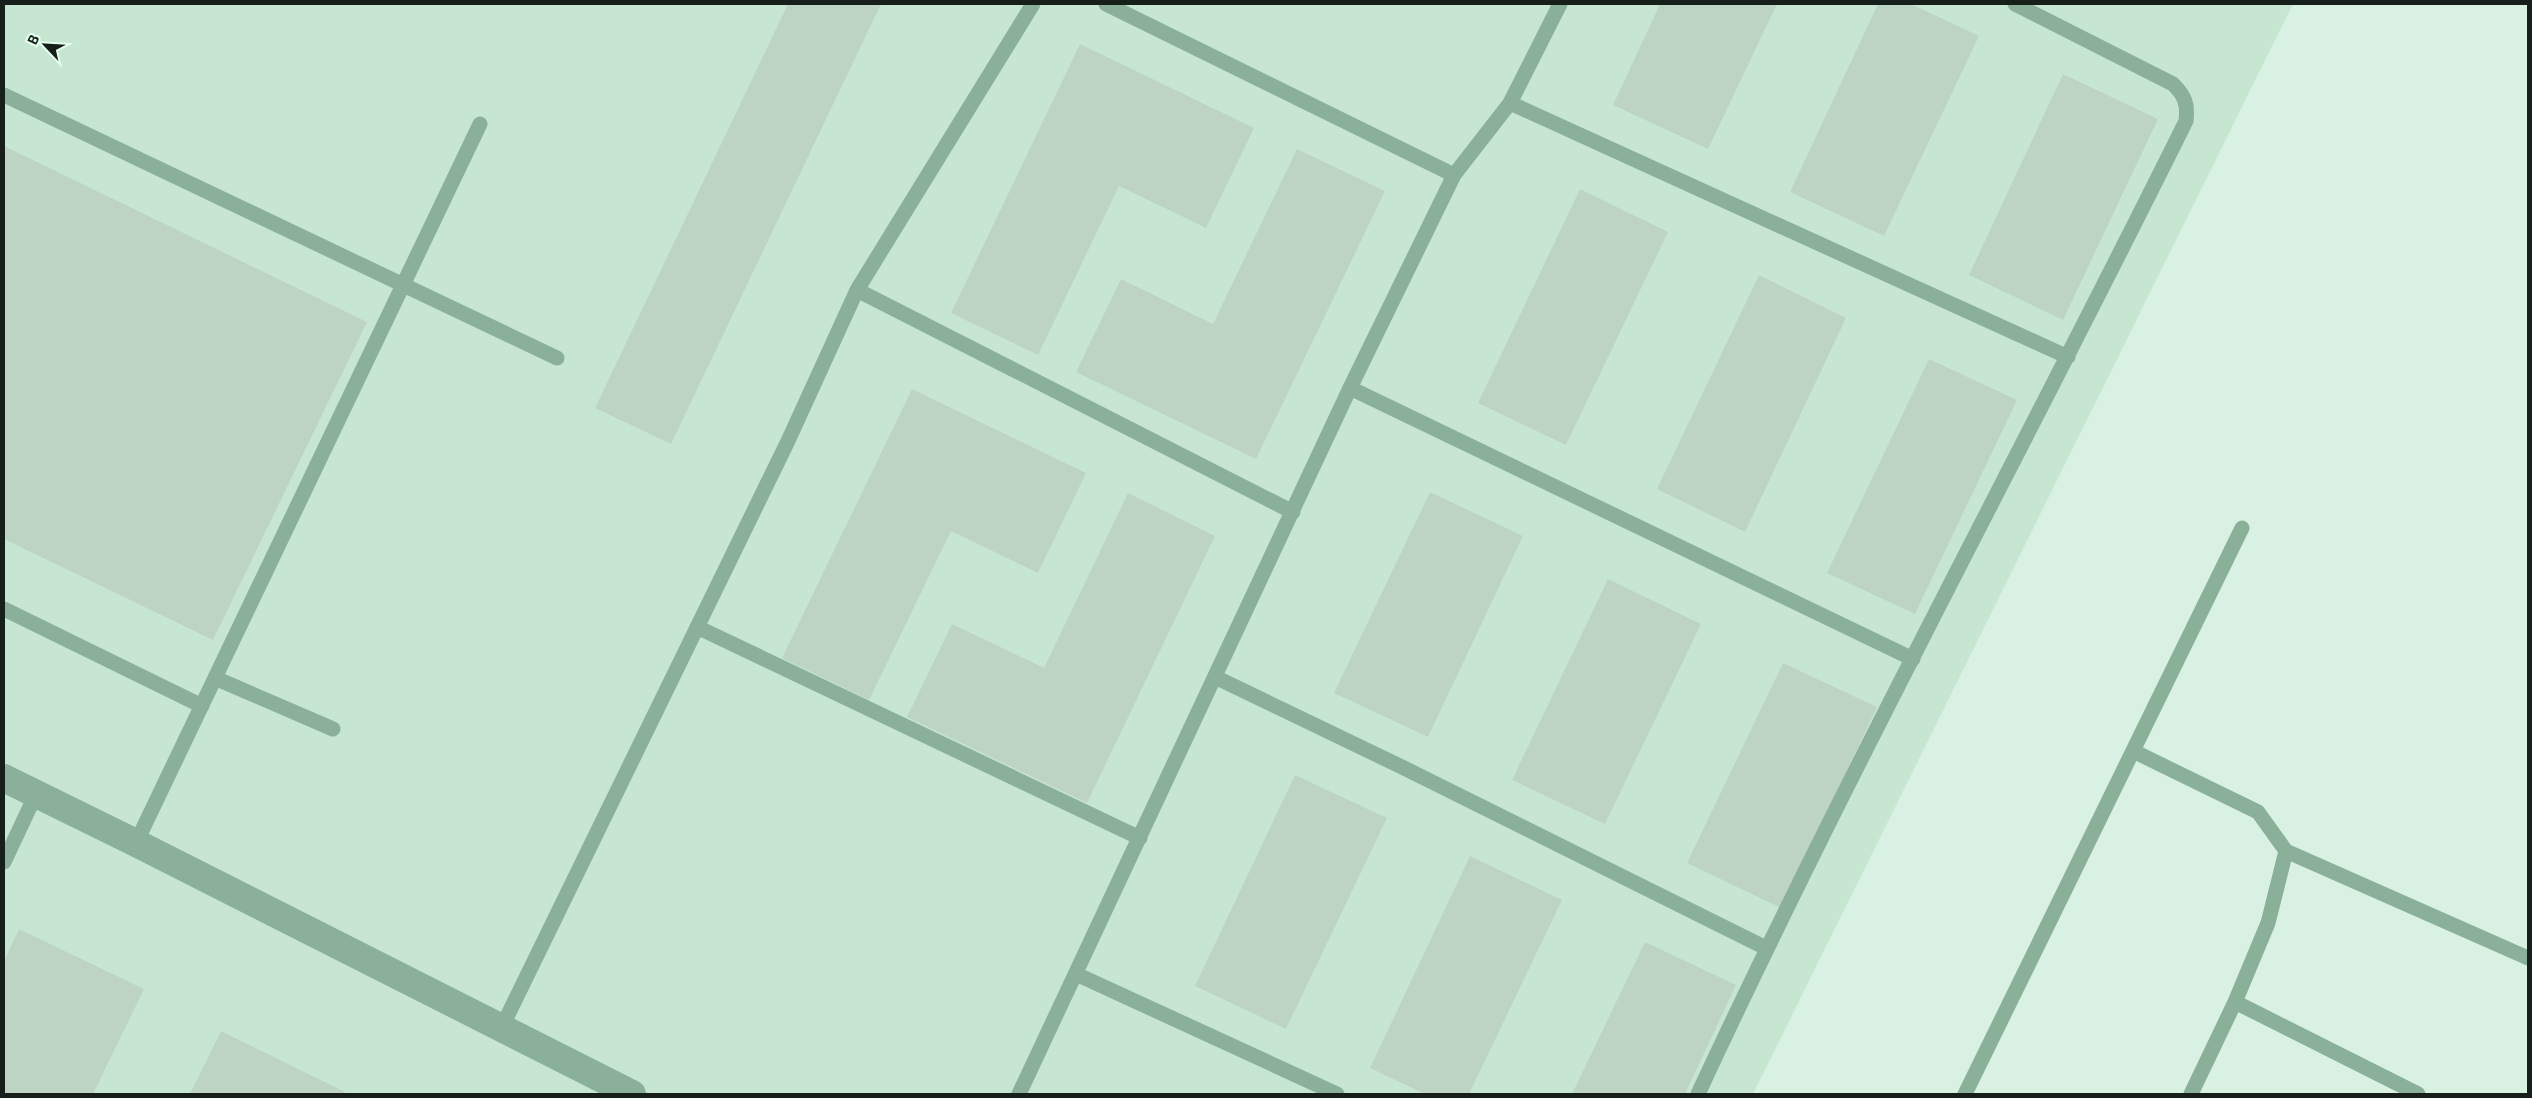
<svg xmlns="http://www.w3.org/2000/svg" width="2532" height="1098" font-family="'Exo 2',sans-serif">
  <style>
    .built { fill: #c7e6d2 }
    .building { fill: #bdd4c5 }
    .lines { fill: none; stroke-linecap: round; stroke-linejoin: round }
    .service { stroke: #8bb099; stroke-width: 15 }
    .minor { stroke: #8bb099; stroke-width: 28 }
  </style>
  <rect width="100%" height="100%" fill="#d9f1e2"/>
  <!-- built -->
  <path class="built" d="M4,4H2293L1753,1094H4Z"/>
  <!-- building -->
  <path class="building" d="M788,4H881L671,444L595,408Z
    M1660,4H1777L1708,149L1613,105Z
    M1878,4H1911L1979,36L1884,236L1790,192Z
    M1080,44L1254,128L1206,228L1119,186L1038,355L951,313Z
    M2063,74L2158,119L2063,320L1969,275Z
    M4,146L367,322L213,640L4,539Z
    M1297,149L1385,191L1256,459L1076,372L1121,279L1213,324Z
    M1580,189L1668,232L1566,445L1478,403Z
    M1759,275L1846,318L1745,532L1657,489Z
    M1929,359L2017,400L1915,614L1827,573Z
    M912,389L1086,473L1038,573L951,531L869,700L782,658Z
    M1430,492L1523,536L1428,737L1334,693Z
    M1128,493L1215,536L1087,803L907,717L952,624L1044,668Z
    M1608,579L1701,624L1605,824L1512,780Z
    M1783,663L1877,707L1781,908L1687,863Z
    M1295,775L1387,818L1286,1029L1195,986Z
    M1470,856L1562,900L1469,1094H1425L1370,1068Z
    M19,929L144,989L93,1094H4V961Z
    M1645,942L1736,985L1685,1094H1572Z
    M221,1031L345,1092L344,1094H190Z"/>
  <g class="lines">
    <!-- service -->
    <path class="service" d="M1106,4L1454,175
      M4,95L557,358
      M1510,103L2068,357
      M857,290L1293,512
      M1350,388L1913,659
      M4,609L202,706
      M697,627L1140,838
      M1215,677L1402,767L1766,948
      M215,678L333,729
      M2133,751L2258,812L2286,851L2268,923L2235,1002L2191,1094
      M136,843L480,124
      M2286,851L2528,958
      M4,862L36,794
      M1076,974L1337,1094
      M2235,1002L2418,1094
      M502,1027L788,441L857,290L1033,4
      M1019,1094L1350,388L1454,175L1510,103L1560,4
      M1698,1094C1851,765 2025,446 2186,121C2188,104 2185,96 2173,84L2015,4
      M1965,1094L2242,528"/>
    <!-- minor -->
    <path class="minor" d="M4,778L136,843L632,1094"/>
  </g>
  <!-- border -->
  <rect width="2532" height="1098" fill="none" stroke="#161f19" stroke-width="10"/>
  <!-- north arrow -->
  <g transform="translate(45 45) rotate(295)" stroke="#e6feef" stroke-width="4" paint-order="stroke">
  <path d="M0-4L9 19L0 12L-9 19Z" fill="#161f19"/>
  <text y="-8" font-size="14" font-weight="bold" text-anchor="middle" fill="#161f19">B</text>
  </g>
</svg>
